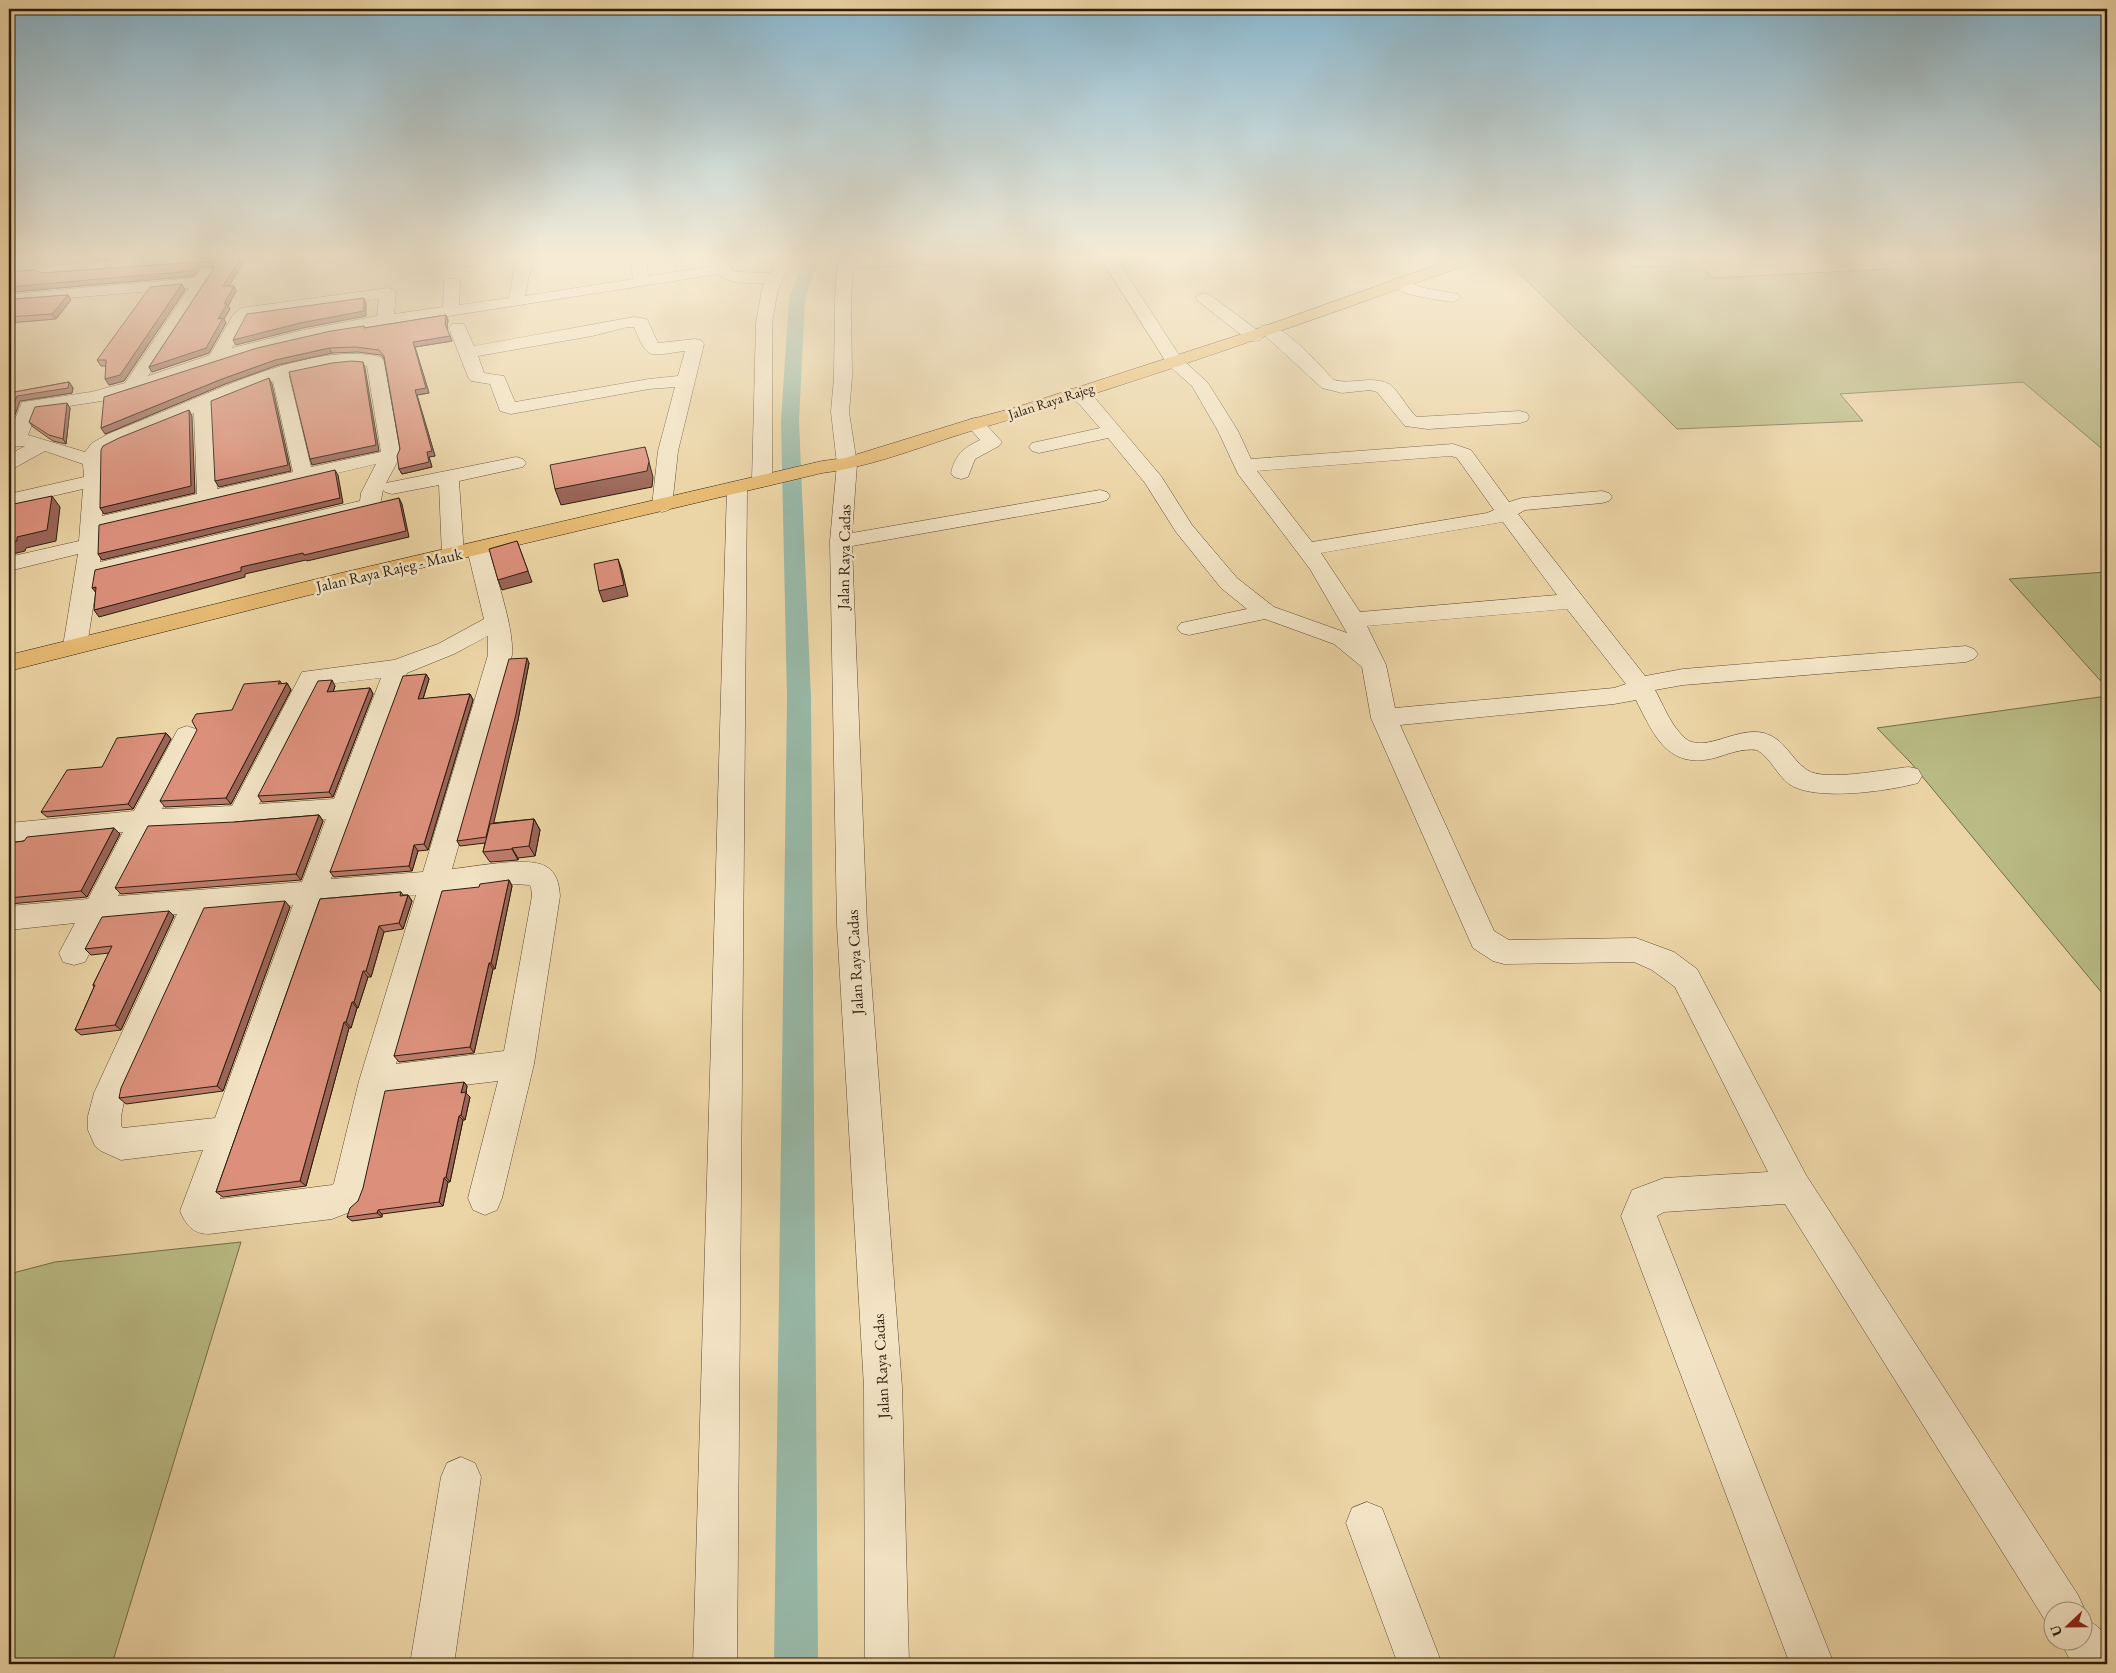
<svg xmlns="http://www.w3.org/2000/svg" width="2116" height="1673" font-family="'EB Garamond',serif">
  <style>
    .green { fill: #babc85; stroke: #746c49 }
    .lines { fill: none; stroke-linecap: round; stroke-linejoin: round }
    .canal { fill: #98b8a7; fill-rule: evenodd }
    .minor-casing { stroke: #5c4a33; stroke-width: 1 }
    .major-casing { stroke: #2d1c0d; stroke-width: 1 }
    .minor { fill: #f2e3c4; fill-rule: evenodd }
    .major { fill: #e6ba72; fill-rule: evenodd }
    .wall { fill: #bd7c6b; stroke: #2d1c0d }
    .shaded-wall { fill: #9a6557; stroke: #2d1c0d }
    .building { fill: #dc907c; stroke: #2d1c0d }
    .labels { text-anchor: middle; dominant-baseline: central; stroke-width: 5; stroke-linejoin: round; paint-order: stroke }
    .far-street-label { font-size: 14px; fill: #2d1c0d; stroke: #f2e3c4 }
    .street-label { font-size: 16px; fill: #2d1c0d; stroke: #f2e3c4 }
  </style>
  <rect width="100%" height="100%" fill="#ebd4a5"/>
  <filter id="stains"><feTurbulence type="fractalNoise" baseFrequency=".004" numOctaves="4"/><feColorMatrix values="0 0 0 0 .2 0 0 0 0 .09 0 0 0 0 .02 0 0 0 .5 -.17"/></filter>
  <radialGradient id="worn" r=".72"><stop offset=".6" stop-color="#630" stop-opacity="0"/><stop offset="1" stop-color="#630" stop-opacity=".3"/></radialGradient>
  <!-- green -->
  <path class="green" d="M1505,259H1625L1633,267L1698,265L1714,278L1889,269L1877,259H2107V453L2023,382L1840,394L1863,421L1677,429Z
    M2107,572V688L2009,579Z
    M2107,696V999L1911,763L1877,728Z
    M241,1242L112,1664H9V1274L55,1262Z"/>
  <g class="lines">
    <!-- canal -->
    <path class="canal" d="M803,259H819L805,299L799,421L811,698L818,1664H774L787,698L781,421L789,299Z"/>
    <defs>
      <path id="minor" d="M142,259H220L218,262L212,264L45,276L39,274L37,271L39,268L45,266Z
        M462,259H478L476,266H464Z
        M516,259H532L525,296L633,279L630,259H646L648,276L714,266L713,259H729L731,269L736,272L771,273L778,259H794L778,289L772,323V481L769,485L762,487L755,485L752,481L756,323L762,289L765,283C751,283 729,285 719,274L333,334L259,351L108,400L37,411L28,435L85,452L92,443L108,434C132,424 156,415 179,405C235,382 321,342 381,357L384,361L401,455L386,483L516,457L523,459L526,463L523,467L459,481L464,555L461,560L453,562L445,560L442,555L439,485L392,494L385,492L383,490L380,505L377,509L98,575L87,646L83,651L75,654L67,651L63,646L78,554L9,571V557L79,541L83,489L9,506V494L84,477L83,464L45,451L16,467L9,469V455L25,446H9V434L22,402L91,392L125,383L189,288L18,302L12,300L10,297L12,294L195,278L201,269H213L215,272L148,376L210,355L233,315L241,308L388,288L394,290L396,293L394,314L443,307L444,282L446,279H458L460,282L459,305L509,298ZM379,299L377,316L303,330L232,348L248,318L251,316ZM355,364L367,366L381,452L311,467L289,376L334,366ZM273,381L293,472L217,489L212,405ZM194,413L197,494L102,516L104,481L103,455L106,451L122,442ZM376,464L361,493L360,501L100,562L101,529Z
        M838,259H939L937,262L931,264L853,268L851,299L852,377L849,412L857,464L852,533L1100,490L1107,492L1110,496L1107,500L1100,502L852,546L867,925L902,1387L909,1664H865L864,1387L837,925L830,541L837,464L831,412L834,377L835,299Z
        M1101,259H1117L1181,358L1208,383L1238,431L1251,459L1453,444L1471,450L1509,502L1522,498L1602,491L1609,493L1612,497L1609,501L1602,503L1525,510L1518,514L1645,676L1683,669L1966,646L1974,649L1978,654L1974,659L1966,662L1683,685L1655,690C1663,704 1669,721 1680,733C1683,737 1688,741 1692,742C1712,748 1739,727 1764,733C1785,739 1790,758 1807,770C1824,782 1887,769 1909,767L1918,769L1922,776L1918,783C1889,791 1814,802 1789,784C1776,774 1771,758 1757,750C1742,748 1728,754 1715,758C1667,770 1654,735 1636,700L1614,704L1400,725L1494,931L1509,940L1636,938L1674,952L1697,969L1806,1175L2078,1595L2085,1610L2084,1613V1610H2054V1628L2048,1625L1785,1204L1664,1212L1657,1216L1834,1664H1790L1621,1216L1632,1190L1664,1178L1768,1172L1675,987L1652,970L1634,962L1504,964L1493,961L1473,948L1371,718L1362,667L1334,644L1265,619L1189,635L1181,633L1177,628L1181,623L1247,609L1221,588L1176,532L1145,483L1108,438L1039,453L1032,451L1029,447L1032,443L1100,428L1080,405L1067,393L1070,389C1080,387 1085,391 1094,397L1161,476L1192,525L1237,578L1274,607L1347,633L1310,569L1238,474L1218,431L1192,386L1168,365ZM1451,456L1457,458L1494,510L1487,513L1312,542L1257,471ZM1503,522L1557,595L1360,612L1321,553ZM1567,609L1626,684L1614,688L1395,708L1386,665L1367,626Z
        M1398,278L1424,288L1458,294L1460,297L1458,300L1452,302C1436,299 1399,296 1390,283L1392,280Z
        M1204,293L1210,295L1260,332L1263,336L1260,340L1254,341L1248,340L1198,301L1196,298L1198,295Z
        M634,317L647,319L658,343L695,339L701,340L704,344L678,451L672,506L669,510L662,512L655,510L652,506L658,451L675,387L649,389L511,414L500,411L490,384L471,381L468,377L449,328L452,324H464L474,346ZM628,327H634C648,362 650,355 685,351L678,376L649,379L515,402L504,376L484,373L478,356L592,336Z
        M1268,325C1290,330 1318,364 1334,380C1352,385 1372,375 1389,384C1398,389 1407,409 1417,417L1520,411L1527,413L1529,417L1527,421L1520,423L1428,429L1405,426L1377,392L1370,390L1342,393L1322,388L1259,330L1262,326Z
        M975,418L982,420L1002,442L999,446L975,459L968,477L961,479L954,477L951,473C955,455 963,448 980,440L966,424L968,420Z
        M737,482L744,484L747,488L737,1664H693L727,488L730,484Z
        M478,543L486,544L489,549C496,579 514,626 512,655L452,869C473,867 527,856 545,866C557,872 559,884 560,896L534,1064L502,1198L497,1210L485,1215L473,1210L468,1198L498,1081L388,1094L366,1192L361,1204L355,1210L332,1219L209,1234C193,1234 186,1225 180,1211L203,1150L121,1160L101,1151L95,1146L88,1130V1116L94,1093L177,914L106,920L85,962L74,965L63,962L59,953L75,923L9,930V906L88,899L123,832L9,843V823L134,811L178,729L187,726L196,729L200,735L162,809L232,806L302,672L394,660L438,644L484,619L467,549L470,544ZM488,636V655L423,872L331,879L407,673L454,654ZM381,678L334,799L259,804L320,685ZM326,819L302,882L118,896L152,830L240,826ZM515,884L529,885L531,887L532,896L504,1051L396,1064L445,892ZM416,895L359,1081L334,1183L332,1185L220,1199L323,903ZM293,905L215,1118L123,1128L121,1126V1116L126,1093L208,912Z
        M461,1457L475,1463L481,1477L454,1664H410L441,1477L447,1463Z
        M1367,1502L1382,1508L1442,1664H1398L1346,1523L1352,1508Z
        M2084,1619C2108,1629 2107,1640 2107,1664H2072L2060,1640H2084Z"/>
      <path id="major" d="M1453,259H1477L1475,262C1311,320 1148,380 981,428C929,443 877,466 822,473L341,587L9,671V655L341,573L822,461L845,458L968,420L1014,408L1248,332Z"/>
    </defs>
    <!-- minor casing -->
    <use href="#minor" class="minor-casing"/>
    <!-- major casing -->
    <use href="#major" class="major-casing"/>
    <!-- minor -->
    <use href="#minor" class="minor"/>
    <!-- major -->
    <use href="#major" class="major"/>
  </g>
  <!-- wall -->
  <path class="wall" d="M93,259H112L94,261Z
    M210,261L229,286H234L236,291L228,306L230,309L224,319L226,323L209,353L152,372L149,367L214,268L213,267H201L194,276L12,292L9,297L14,299L68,295L71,300L56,319L9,323V272L42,273Z
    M185,290L124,381L109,385L106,366H101L97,360Z
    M446,315L448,320L447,329L452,341L415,347L429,393L417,395L435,456L429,457L432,467L402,474L399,469L400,449L384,359L381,355L358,352L332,353L278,365L225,384L105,434L364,326L365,328Z
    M69,382L73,388L72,393L20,401L15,415L10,412L9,415V393Z
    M70,408L66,444L53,441L33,427L29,422Z
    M529,663L518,720L493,823L534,819L540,830L535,856L518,858V860L490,862L483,852L485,843L460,846L457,841Z
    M426,674L429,679L423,699L470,694L473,700L428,850L418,851L412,871L334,877L330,872Z
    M280,681L282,684L287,683L291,690L231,804L165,807L160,801L232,710Z
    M335,686L333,692L370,688L373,694L333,797L262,802L258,796Z
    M166,733L171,739L133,809L47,817L41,812L102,767Z
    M319,815L323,821L301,880L121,894L115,888L235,822Z
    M114,828L120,834L87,897L9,904V843L24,841Z
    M509,880L512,886L495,969H493L474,1053L399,1062L394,1056L479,887Z
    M401,892L403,895H408L412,901L403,929L384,932L371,977H368L358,1008H357L351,1028H349L306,1186L223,1197L216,1192L320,899Z
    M290,907L223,1091L126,1104L119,1098Z
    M169,911L174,916L121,1030L81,1035L75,1030L94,987L93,985L109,953L91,955L85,949Z
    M464,1082L467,1086L466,1093L470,1097L465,1120H463L450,1182H448L443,1206L382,1214V1217L352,1221L347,1217L358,1201Z"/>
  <!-- shaded-wall -->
  <path class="shaded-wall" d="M240,259H246L226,291L223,286Z
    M198,262L201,267L194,276L12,292L9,298V287Z
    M182,284L185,290L124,381L109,385L105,379Z
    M234,286L236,291L228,306L230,309L224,319L226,323L209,353L152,372L149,367L218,319L224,304Z
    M68,295L71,300L56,319L52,314Z
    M364,298L366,303V316L303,328L236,345L233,340Z
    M446,315L448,320L447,329L445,324Z
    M450,336L452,341L415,347L429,393L417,395L435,456L429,457L432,467L402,474L399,469L427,452L415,390L413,342Z
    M329,348L332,353L278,365L225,384L105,434L101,428L222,379L275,360Z
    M363,362L365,368L379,451L312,465L310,459Z
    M269,378L272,384L291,471L219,487L215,481Z
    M69,382L73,388L72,393L20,401L15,415L11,410L17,396Z
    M67,403L70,408L66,444L63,439Z
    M189,410L192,416L195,493L104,514L100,508Z
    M645,447L653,477L652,487L561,505L555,489Z
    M335,470L338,475L343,503L102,560L98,554Z
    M52,496L60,507L56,541L26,548L25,551L9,555V542L17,537Z
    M399,498L402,504L409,537L307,561L306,560L245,574V577L99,617L94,610L241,567Z
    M517,541L532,582L502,590L498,580Z
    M618,559L622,570L628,596L603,602L599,591Z
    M96,587L97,594L92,588Z
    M527,658L529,663L518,720L489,843L486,837Z
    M426,674L429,679L421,705L418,699Z
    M332,680L335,686L331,698L327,692Z
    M287,683L291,690L231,804L226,798Z
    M370,688L373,694L333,797L329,792Z
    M470,694L473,700L428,850L424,844Z
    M166,733L171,739L133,809L128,804Z
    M319,815L323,821L301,880L296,874Z
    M534,819L540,830L535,856L529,846Z
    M114,828L120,834L87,897L81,891Z
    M414,845L418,851L412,871L409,866Z
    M512,848L518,858V860L512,849Z
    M509,880L512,886L495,969L491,963Z
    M408,895L412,901L403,929L399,923Z
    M285,901L290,907L223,1091L217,1086Z
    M169,911L174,916L121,1030L115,1025Z
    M379,926L384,932L371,977L366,971Z
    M489,963L493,969L474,1053L470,1047Z
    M363,971L368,977L358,1008L354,1002Z
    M352,1002L357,1008L351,1028L346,1022Z
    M344,1022L349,1028L306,1186L300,1181Z
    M464,1082L467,1086L466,1093L470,1097L465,1120L461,1115V1093Z
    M459,1116L463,1120L450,1182L446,1177Z
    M444,1178L448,1182L443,1206L439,1202Z
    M378,1210L382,1214V1217L377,1213Z"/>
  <!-- building -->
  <path class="building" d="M215,259H240L223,286H234L224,304H227L218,319L223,318L206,348L149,367L214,268L210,262H198L191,271L9,287V272L34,270L42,273L210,261Z
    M182,284L120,375L105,379L106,360H97L150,287Z
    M68,295L52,314L9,317V297L14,299Z
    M364,298V311L300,323L233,340L247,314Z
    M446,315L445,324L450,336L413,342L426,388L415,390L432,451L427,452L429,462L399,469L397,456L400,449L384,356L379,350L355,347L329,348L275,360L222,379L101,428L104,397L257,348L331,331L364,326V328Z
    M352,361L363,362L376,445L310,459L289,372L332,363Z
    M269,378L288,465L215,481L211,401Z
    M69,382L68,388L17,396L11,410L9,408V393Z
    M67,403L63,439L49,435L29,422L35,407Z
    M189,410L191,486L100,508L101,450L103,446L119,438Z
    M645,447L649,461L647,471L555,489L550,465Z
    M335,470L340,498L98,554L99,525Z
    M52,496L47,530L17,537V541L9,542V505Z
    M399,498L406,531L304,555L303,553L241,567V571L94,610L96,587L92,588L95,570Z
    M517,541L528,571L498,580L489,549Z
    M618,559L624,585L599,591L594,564Z
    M527,658L516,714L486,837L457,841L509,659Z
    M426,674L418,699L470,694L424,844L414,845L409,866L330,872L403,676Z
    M332,680L327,692L370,688L329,792L258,796L318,681Z
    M280,681L278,684L287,683L226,798L160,801L197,730L192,721L196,714L232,710L244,684Z
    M166,733L128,804L41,812L67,770L102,767L117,738Z
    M319,815L296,874L115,888L148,826L235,822Z
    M534,819L529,846L512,848V849L483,852L490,824Z
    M114,828L81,891L9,898V843L24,841L27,837Z
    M509,880L491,963H489L470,1047L394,1056L442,891L479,887L480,884Z
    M401,892L400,896L408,895L399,923L379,926L366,971H363L354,1002H352L346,1022H344L300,1181L216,1192L320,899Z
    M285,901L217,1086L119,1098L121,1088L204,908Z
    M169,911L115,1025L75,1030L95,985H93L112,946L85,949L102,917Z
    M464,1082L461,1093L466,1092L461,1115L459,1116L446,1177L444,1178L439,1202L378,1210L377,1213L347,1217L350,1208L358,1201L363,1188L385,1091Z"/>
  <!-- sky -->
  <linearGradient id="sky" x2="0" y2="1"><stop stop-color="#88b6ce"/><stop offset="0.52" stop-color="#f6ecd6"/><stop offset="1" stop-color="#f6ecd6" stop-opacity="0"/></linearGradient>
  <rect width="2116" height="494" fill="url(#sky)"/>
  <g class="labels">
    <!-- far-street labels -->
    <g class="far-street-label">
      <text transform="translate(1051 401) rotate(-18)">Jalan Raya Rajeg</text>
    </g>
    <!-- street labels -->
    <g class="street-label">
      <text transform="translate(844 557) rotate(-89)">Jalan Raya Cadas</text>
      <text transform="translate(389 570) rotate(-13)">Jalan Raya Rajeg - Mauk</text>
      <text transform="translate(855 962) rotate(-93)">Jalan Raya Cadas</text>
      <text transform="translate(881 1366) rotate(-93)">Jalan Raya Cadas</text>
    </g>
  </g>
  <!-- margin -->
  <rect width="2116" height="1673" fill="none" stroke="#ebd4a5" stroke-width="30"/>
  <rect x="10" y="10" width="2096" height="1653" fill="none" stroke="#2d1c0d" stroke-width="2.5"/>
  <rect x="15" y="15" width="2086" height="1643" fill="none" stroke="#2d1c0d"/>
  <!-- north arrow -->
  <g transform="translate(2068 1626) rotate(248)"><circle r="24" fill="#f2e3c4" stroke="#a3937b"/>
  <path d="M0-4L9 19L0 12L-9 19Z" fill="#8f2418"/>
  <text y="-8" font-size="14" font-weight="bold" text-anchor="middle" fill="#2d1c0d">U</text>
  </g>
  <rect width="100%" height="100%" filter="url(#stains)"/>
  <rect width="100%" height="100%" fill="url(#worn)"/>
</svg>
